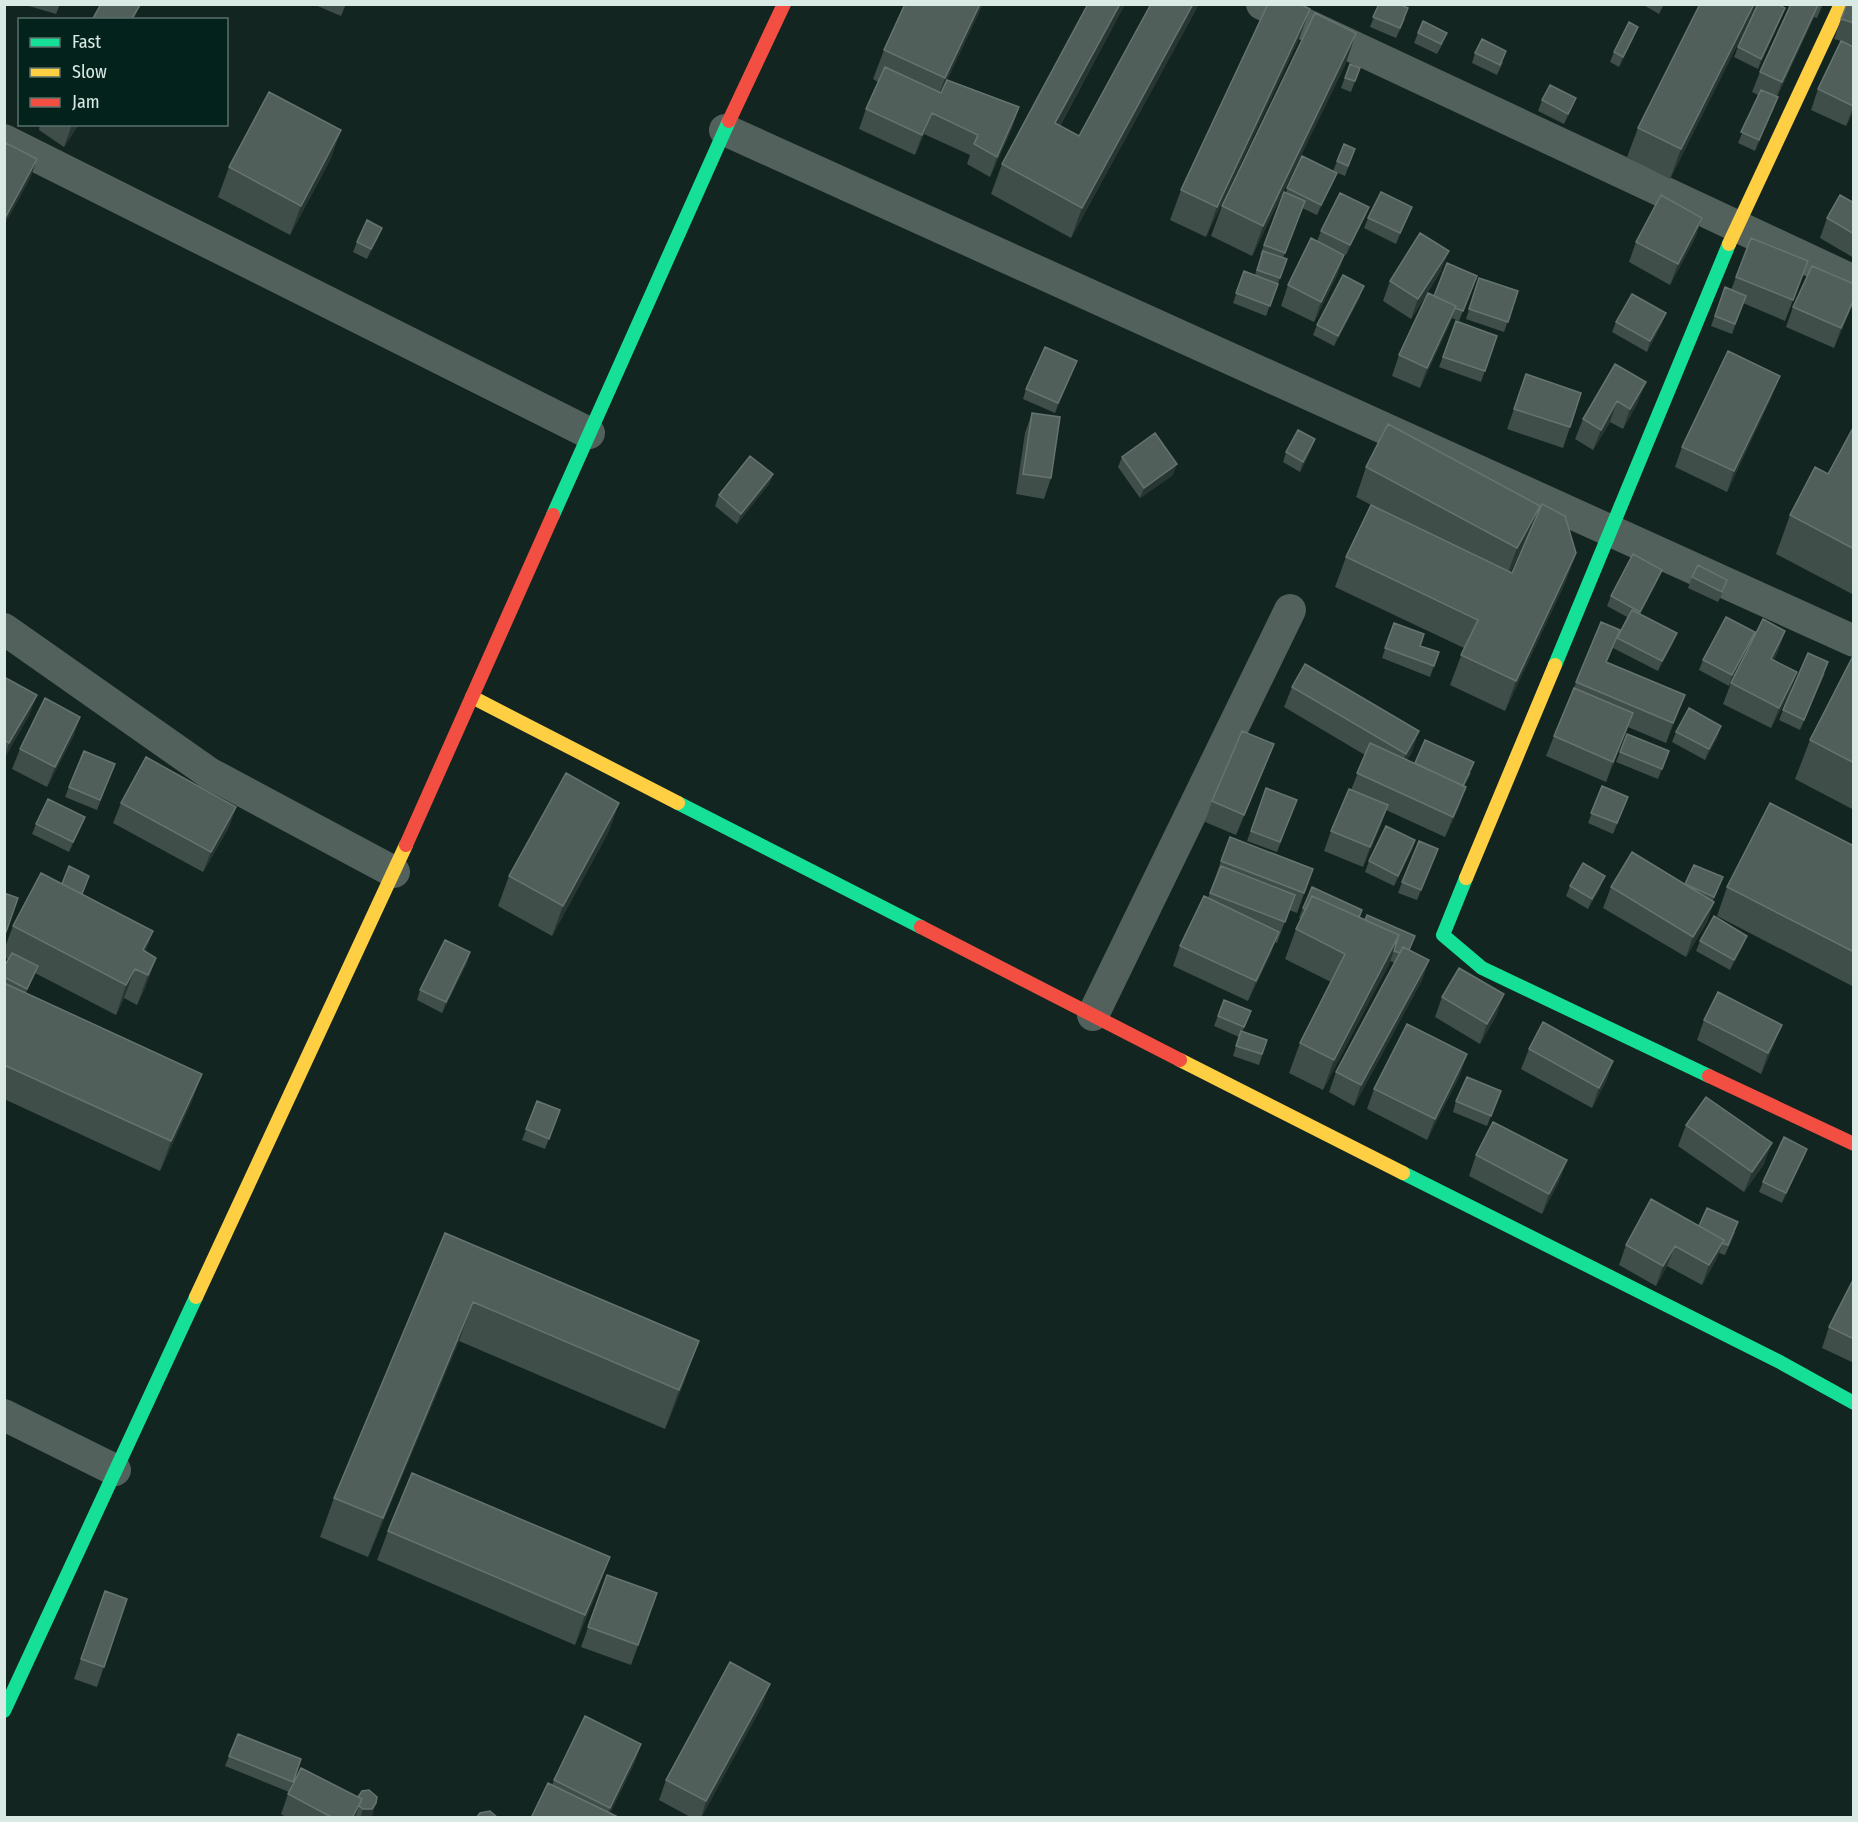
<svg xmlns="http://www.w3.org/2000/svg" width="1858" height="1822" font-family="'Fira Sans Condensed',sans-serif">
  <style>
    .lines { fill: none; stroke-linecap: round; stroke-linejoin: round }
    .street { stroke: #53615c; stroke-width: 32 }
    .fast { stroke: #16e098; stroke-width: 14 }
    .slow { stroke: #ffcf43; stroke-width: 14 }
    .jam { stroke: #f24e42; stroke-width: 14 }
    .wall { fill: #404e4a; fill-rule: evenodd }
    .shaded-wall { fill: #273632 }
    .building { fill: #505f5a; stroke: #667470; stroke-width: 1.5 }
  </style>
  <rect width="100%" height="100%" fill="#132520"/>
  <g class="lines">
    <!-- street -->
    <path class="street" d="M1262,4L1854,281
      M725,130L1854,641
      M4,140L589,433
      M4,629L209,773L394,872
      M1093,1015L1290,610
      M4,1415L115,1470"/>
    <!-- fast -->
    <path class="fast" d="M553,515L729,121
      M1555,665L1729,244
      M678,803L921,927
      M1466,878L1443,935L1482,968L1709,1076
      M1403,1173L1780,1362L1854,1403
      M4,1711L196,1297"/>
    <!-- slow -->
    <path class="slow" d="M1729,244L1841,4
      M472,697L678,803
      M1466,878L1555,665
      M1180,1060L1403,1173
      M196,1297L406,845"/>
    <!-- jam -->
    <path class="jam" d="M729,121L784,4
      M406,845L553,515
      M921,927L1180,1060
      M1709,1076L1854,1144"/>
  </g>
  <!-- wall -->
  <path class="wall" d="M22,4H60L56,14Z
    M313,4H346L341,16Z
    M905,4H983L947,80L1019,107L1012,128L990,177L967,164L970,155L924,134L915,155L859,129L866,109L878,82L873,79L884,50Z
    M1088,4H1125L1060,126L1079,136L1151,4H1199L1071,238L991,194L1002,164Z
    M1379,4L1405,19L1396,38L1370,27Z
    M1642,4H1664L1659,14Z
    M1700,4H1777L1785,8L1781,18L1758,69L1734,57L1738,47L1756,8L1670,179L1627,157L1638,128Z
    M1784,4H1823L1817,18L1814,17L1777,97L1774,108L1755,151L1738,143L1758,95L1752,92L1760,72L1790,7Z
    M1854,4V46L1846,43L1854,47V109L1846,126L1811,110L1818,89L1841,41L1834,39L1841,19Z
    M1418,33L1443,43L1437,54L1414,43Z
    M1634,37L1619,67L1610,62L1614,52Z
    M1299,39L1206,237L1170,220L1181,190Z
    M1475,53L1503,62L1497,75L1472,63Z
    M1346,63L1252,256L1211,236L1222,206Z
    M1350,64L1360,68L1351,92L1341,88Z
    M1542,100L1572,108L1564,124L1538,111Z
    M40,124H79L64,147L39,130Z
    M341,130L330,160L290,235L218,197L229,167Z
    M1344,144L1355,149L1345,176L1333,171Z
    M1337,173L1333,183L1317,215L1302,208L1283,258L1287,259L1266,316L1233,303L1244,271L1255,275L1261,255H1260L1284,192L1286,193L1287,188Z
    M1854,203V258L1820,238L1827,218Z
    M1369,207L1365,217L1346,255L1321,243L1344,255L1337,275L1314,322L1281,306L1288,285L1317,241L1321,231Z
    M1408,217L1396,244L1364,228L1368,218Z
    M1702,218L1695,238L1670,285L1629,262L1636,242Z
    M382,228L378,238L367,259L353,252L357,242Z
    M1751,238L1808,261L1785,321L1743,303L1732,334L1711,326L1725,287L1731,290Z
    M1441,271L1411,319L1383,301L1390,281Z
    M1479,278L1518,291L1504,332L1466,319Z
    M1854,284V301L1834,348L1786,327L1793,307Z
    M1473,286L1459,321L1452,318L1420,388L1392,376L1399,355L1434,296Z
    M1360,297L1334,346L1313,335L1317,325Z
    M1666,313L1662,323L1647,352L1612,332L1616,322Z
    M1456,321L1497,336L1481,382L1439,367Z
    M1615,364L1638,402L1623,429L1610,422L1593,450L1575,439L1583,419Z
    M1073,371L1055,413L1023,399L1026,389Z
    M1526,374L1570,427L1563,448L1507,429Z
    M1772,396L1727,492L1675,467L1682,447Z
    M1032,413L1051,478L1044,499L1016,494L1025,433Z
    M1854,426V595L1776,554L1790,515L1828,474Z
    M1311,450L1300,472L1283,462L1286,452Z
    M1122,457L1173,475L1140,498L1118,467Z
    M1366,467L1540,506L1530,532L1576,553L1565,583L1505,711L1450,685L1464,648L1335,587L1346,557L1373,506L1356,497ZM1527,539L1512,573L1510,572L1520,552Z
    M773,474L769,484L737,524L715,506L719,495Z
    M1662,570L1658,580L1640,614L1673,643L1658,671L1613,648L1617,638L1627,617L1607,606L1611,596Z
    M1692,577L1724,590L1718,602L1688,588Z
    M1601,622L1620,630L1607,662L1685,695L1666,743L1628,727L1606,782L1546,756L1554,736Z
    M1394,623L1420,646L1439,652L1430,677L1382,658Z
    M1785,631L1778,651L1774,660L1790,692L1771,728L1723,704L1731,683Z
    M1755,632L1751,642L1729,686L1699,670L1703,660Z
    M1854,654V810L1795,779L1810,740Z
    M1825,673L1800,730L1779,720L1783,710Z
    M4,677L37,695L29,715L4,759Z
    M1292,687L1412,752L1407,760L1415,763L1471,773L1464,786L1459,807L1445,837L1386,810L1363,867L1324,851L1331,831L1351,790L1365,755L1284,707Z
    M80,717L73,737L47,787L12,769L20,749Z
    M1676,732L1718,736L1705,760L1672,742Z
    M1669,751L1658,779L1616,762L1620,752Z
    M115,764L97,810L65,797L69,787Z
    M1266,765L1236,835L1205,822L1212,801Z
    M1602,786L1628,797L1613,834L1588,823Z
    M1266,788L1297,800L1277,852L1247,841Z
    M121,803L236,807L229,827L203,872L113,823Z
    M619,803L608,833L552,936L498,906L509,876Z
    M85,817L81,827L69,852L32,834L36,824Z
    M1415,840L1412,850L1394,886L1365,872L1369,861Z
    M1854,846V987L1717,916L1727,887Z
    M1438,849L1417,900L1398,893L1402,882Z
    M1221,861L1313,869L1297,913L1289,910L1277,943L1275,942L1271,953L1248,1001L1173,966L1180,946L1208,898Z
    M1685,884L1719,887L1713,901L1714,902L1707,922L1686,957L1603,908L1611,887Z
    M1570,886H1601L1588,909L1566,896Z
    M82,894L153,931L145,952L156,958L145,988L137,1005L124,998L116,1015L35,973L26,993L202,1074L191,1103L160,1171L4,1099V967L8,959L4,957V950L13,926Z
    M1303,908L1362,910L1360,917L1410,950L1429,960L1422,980L1354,1106L1329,1092L1336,1072L1395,963L1390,961L1323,1090L1289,1073L1300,1043L1331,982L1285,959L1296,929L1301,919L1299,918Z
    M1700,941L1743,946L1730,970L1696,951Z
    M470,952L467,963L442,1013L417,1000L420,990Z
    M1442,997L1497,1014L1480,1044L1435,1017Z
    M1224,1000L1247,1022L1242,1032L1267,1040L1259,1065L1233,1056L1239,1037L1214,1026Z
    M1704,1020L1774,1045L1761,1074L1697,1040Z
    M1529,1049L1613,1061L1606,1081L1592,1108L1521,1069Z
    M1460,1075L1427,1140L1367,1109L1374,1089Z
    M1501,1091L1487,1126L1453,1112L1456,1101Z
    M537,1101L560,1110L545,1149L522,1140Z
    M1686,1125L1764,1164L1744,1192L1678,1146Z
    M1807,1149L1803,1159L1782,1203L1759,1192L1763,1182Z
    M1476,1155L1567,1160L1559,1181L1542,1214L1469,1176Z
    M1699,1226L1735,1232L1725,1255L1719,1253L1716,1260L1702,1285L1667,1266L1656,1286L1619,1265L1626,1245Z
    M445,1233L685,1380L665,1429L459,1341L368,1557L320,1537L334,1498Z
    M1854,1278V1363L1822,1348L1829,1327Z
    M388,1531L599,1587L575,1645L377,1560Z
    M607,1575L657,1593L631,1665L581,1647Z
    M105,1591L127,1599L97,1687L74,1679Z
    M763,1704L701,1818H692L659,1800L666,1780Z
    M641,1744L634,1764L610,1813L552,1785L554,1780Z
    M229,1756L301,1759L289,1792L225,1766Z
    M301,1768L373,1814L369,1818H357L356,1816L355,1818H287L281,1814L288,1794Z"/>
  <!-- shaded-wall -->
  <path class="shaded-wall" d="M980,4H983L934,108L945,78Z
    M1120,4H1125L1045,153L1055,123Z
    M1193,4H1199L1071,238L1082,208Z
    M1754,4H1758L1670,179L1681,149Z
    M140,5L134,20H131Z
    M1818,5L1810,25L1774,103L1782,82Z
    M1785,8L1781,18L1758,69L1761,59Z
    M1310,9L1299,39L1206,237L1217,207Z
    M1638,27L1634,37L1619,67L1623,57Z
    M1356,33L1346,63L1252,256L1263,226Z
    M1778,97L1774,108L1755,151L1759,140Z
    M1576,98L1572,108L1564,124L1568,114Z
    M1854,105V109L1846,126Z
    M1019,107L1012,128L990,177L997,157Z
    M932,113L924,134L915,155L922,135Z
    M73,124H79L64,147L71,127Z
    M341,130L330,160L290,235L301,206Z
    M37,159L30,179L4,226V220Z
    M1337,173L1333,183L1317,215L1321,205Z
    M1369,207L1365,217L1346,255L1350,245Z
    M1412,207L1408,217L1396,244L1400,233Z
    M1702,218L1695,238L1670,285L1678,264Z
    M382,228L378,238L367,259L371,249Z
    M1449,251L1441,271L1411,319L1418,299Z
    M1344,255L1337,275L1314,322L1321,302Z
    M1364,286L1360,297L1334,346L1338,336Z
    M1854,299L1851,307L1834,348L1841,328Z
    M1456,306L1449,326L1420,388L1427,368Z
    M1666,313L1662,323L1647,352L1650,341Z
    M1077,361L1073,371L1055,413L1058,403Z
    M1780,376L1772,396L1727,492L1734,471Z
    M1646,382L1638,402L1623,429L1630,409Z
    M1617,401L1610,422L1593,450L1601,430Z
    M1315,439L1311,450L1300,472L1303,462Z
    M1177,464L1173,475L1140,498L1144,488Z
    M773,474L769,484L737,524L741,514Z
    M1540,506L1529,536L1506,578L1517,548Z
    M1576,553L1565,583L1505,711L1516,681Z
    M1662,570L1658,580L1636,622L1640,612Z
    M1620,630L1612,650L1599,682L1606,662Z
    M1785,631L1778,651L1764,679L1771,659Z
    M1755,632L1751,642L1729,686L1732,675Z
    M1677,633L1673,643L1658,671L1662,661Z
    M1797,672L1790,692L1771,728L1779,708Z
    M37,695L29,715L4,759L9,743Z
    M1685,695L1677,715L1666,743L1673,723Z
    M1633,713L1626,733L1606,782L1613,762Z
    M80,717L73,737L47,787L55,767Z
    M1721,726L1718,736L1705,760L1709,749Z
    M1419,731L1412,752L1398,774L1406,754Z
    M1274,744L1266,765L1236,835L1244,815Z
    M1466,787L1459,807L1445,837L1453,817Z
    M619,803L608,833L552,936L563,906Z
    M1388,805L1381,826L1363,867L1370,847Z
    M236,807L229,827L203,872L211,852Z
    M85,817L81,827L69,852L73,842Z
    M1415,840L1412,850L1394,886L1398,876Z
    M1605,876L1601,886L1588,909L1592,899Z
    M1714,902L1707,922L1686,957L1693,937Z
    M153,931L142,961L143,950Z
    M1279,932L1271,953L1248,1001L1256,981Z
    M1399,935L1389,965L1323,1090L1334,1060Z
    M1747,936L1743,946L1730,970L1734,960Z
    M470,952L467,963L442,1013L446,1002Z
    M156,958L145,988L137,1005L148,975Z
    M1429,960L1422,980L1354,1106L1361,1085Z
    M38,966L34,976L23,999L27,989Z
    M135,969L124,998L116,1015L126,985Z
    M1504,994L1497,1014L1480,1044L1487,1024Z
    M1782,1025L1774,1045L1761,1074L1768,1053Z
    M1467,1054L1460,1075L1427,1140L1435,1119Z
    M1613,1061L1606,1081L1592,1108L1599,1088Z
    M202,1074L191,1103L160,1171L171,1141Z
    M1772,1143L1764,1164L1744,1192L1752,1172Z
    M1807,1149L1803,1159L1782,1203L1786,1193Z
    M1567,1160L1559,1181L1542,1214L1549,1194Z
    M1724,1240L1716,1260L1702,1285L1709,1265Z
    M1675,1246L1667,1266L1656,1286L1663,1266Z
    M473,1302L459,1341L368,1557L383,1518Z
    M699,1341L685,1380L665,1429L679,1390Z
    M610,1557L599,1587L575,1645L585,1615Z
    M770,1684L763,1704L701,1818L706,1801Z
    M641,1744L634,1764L608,1818H606L610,1808Z
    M362,1799L355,1818H352Z
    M376,1803L373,1814L369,1818H360L363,1809Z"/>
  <!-- building -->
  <path class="building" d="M101,4H138L140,5L131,20H92Z
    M905,4H980L945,78L884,50Z
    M1088,4H1120L1055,123L1079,136L1151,4H1193L1082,208L1002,164Z
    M1268,4H1300L1310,9L1217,207L1181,190Z
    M1379,4H1399L1408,8L1400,28L1373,17Z
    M1700,4H1754L1681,149L1638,128Z
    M1758,4H1777L1785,8L1761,59L1738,47Z
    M1791,4L1818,5L1782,82L1760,72Z
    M1847,4H1854V23L1841,19Z
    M1315,13L1356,33L1263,226L1222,206Z
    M1423,21L1447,33L1441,44L1418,33Z
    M1629,22L1638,27L1623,57L1614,52Z
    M1482,39L1506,51L1500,65L1475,53Z
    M1841,41L1854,47L1853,106L1818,89Z
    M1350,64L1360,68L1355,81L1345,78Z
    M885,67L941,93L947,80L1019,107L997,157L974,144L978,135L932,113L922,135L866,109Z
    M1550,85L1576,98L1568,114L1542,100Z
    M1761,90L1778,97L1759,140L1741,132Z
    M269,92L341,130L301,206L229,167Z
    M6,143L37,159L4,220V146Z
    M1344,144L1355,149L1348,166L1337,161Z
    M1302,156L1337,173L1321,205L1287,188Z
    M1284,192L1305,201L1285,253L1264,245Z
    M1381,192L1412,207L1400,233L1368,218Z
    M1340,193L1369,207L1350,245L1321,231Z
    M1661,195L1702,218L1678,264L1636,242Z
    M1840,195L1854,203V234L1827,218Z
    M367,220L382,228L371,249L357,242Z
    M1420,233L1449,251L1418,299L1390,281Z
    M1311,238L1344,255L1321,302L1288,285Z
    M1751,238L1808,261L1793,300L1736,277Z
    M1263,251L1287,259L1280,278L1257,270Z
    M1447,263L1477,276L1463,311L1455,308L1456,306L1434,296Z
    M1812,266L1854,284V299L1841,328L1793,307Z
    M1244,271L1278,284L1270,306L1236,293Z
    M1343,275L1364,286L1338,336L1317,325Z
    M1479,278L1518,291L1508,322L1469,309Z
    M1725,287L1746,296L1735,324L1715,316Z
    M1428,293L1456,306L1427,368L1399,355Z
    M1632,294L1666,313L1650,341L1616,322Z
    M1456,321L1497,336L1485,371L1443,357Z
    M1045,347L1077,361L1058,403L1026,389Z
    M1728,351L1780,376L1734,471L1682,447Z
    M1615,364L1646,382L1630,409L1617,401L1601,430L1583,419Z
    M1526,374L1581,393L1570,427L1514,409Z
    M1032,413L1060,417L1051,478L1023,474Z
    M1388,424L1540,506L1517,548L1366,467Z
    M1854,426V549L1790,515L1815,467L1828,474Z
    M1298,430L1315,439L1303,462L1286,452Z
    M1155,433L1177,464L1144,488L1122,457Z
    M750,456L773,474L741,514L719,495Z
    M1542,504L1565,516L1576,553L1516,681L1461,655L1478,620L1346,557L1371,505L1512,573Z
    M1633,554L1662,570L1640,612L1611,596Z
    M1698,565L1727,580L1722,592L1692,577Z
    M1632,610L1677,633L1662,661L1617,638Z
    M1726,617L1755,632L1732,675L1703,660Z
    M1763,619L1785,631L1771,659L1797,672L1779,708L1731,683Z
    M1601,622L1620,630L1606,662L1685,695L1673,723L1576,682Z
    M1394,623L1424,634L1420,646L1439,652L1434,666L1385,648Z
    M1808,653L1828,662L1804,720L1783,710Z
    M1854,654V763L1810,740Z
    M1305,664L1419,731L1406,754L1292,687Z
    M4,677L37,695L9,743L4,740Z
    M1574,688L1633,713L1613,762L1554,736Z
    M45,698L80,717L55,767L20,749Z
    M1689,708L1721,726L1709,749L1676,732Z
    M1242,731L1274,744L1244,815L1212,801Z
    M1627,734L1669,751L1662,769L1620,752Z
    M1425,740L1474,762L1463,786L1415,763Z
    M1370,743L1466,787L1453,817L1357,773Z
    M84,751L115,764L100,800L69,787Z
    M146,757L236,807L211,852L121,803Z
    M566,773L619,803L563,906L509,876Z
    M1602,786L1628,797L1617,823L1591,813Z
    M1266,788L1297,800L1280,842L1251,831Z
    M1349,789L1388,805L1370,847L1331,831Z
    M48,799L85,817L73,842L36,824Z
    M1770,803L1854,846V952L1727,887Z
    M1386,826L1415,840L1398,876L1369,861Z
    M1230,837L1313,869L1304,893L1221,861Z
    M1419,841L1438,849L1421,890L1402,882Z
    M1632,852L1714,902L1693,937L1611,887Z
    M1583,863L1605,876L1592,899L1570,886Z
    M1694,865L1723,877L1714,897L1685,884Z
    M69,866L89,876L82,894L62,884Z
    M1221,866L1295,895L1285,922L1210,893Z
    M41,873L153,931L143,950L156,958L148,975L135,969L126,985L13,926Z
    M1312,887L1362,910L1359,917L1312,896L1306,909L1303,908Z
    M4,893L18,898L6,932L4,931Z
    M1204,896L1279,932L1256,981L1180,946Z
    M1312,896L1399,935L1334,1060L1300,1043L1345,954L1296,929Z
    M1367,915L1415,936L1409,950L1403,947L1400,953L1394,951L1399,935L1365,920Z
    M1714,916L1747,936L1734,960L1700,941Z
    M445,940L470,952L446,1002L420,990Z
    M1403,947L1429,960L1361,1085L1336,1072Z
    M12,953L38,966L27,989L4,977V967Z
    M1459,968L1504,994L1487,1024L1442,997Z
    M4,983L202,1074L171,1141L4,1065Z
    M1718,992L1782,1025L1768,1053L1704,1020Z
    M1224,1000L1251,1011L1244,1027L1218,1016Z
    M1543,1022L1613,1061L1599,1088L1529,1049Z
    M1407,1024L1467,1054L1435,1119L1374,1089Z
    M1241,1031L1267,1040L1262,1054L1236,1046Z
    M1467,1077L1501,1091L1491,1116L1456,1101Z
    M1706,1097L1772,1143L1752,1172L1686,1125Z
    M537,1101L560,1110L549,1139L526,1129Z
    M1493,1122L1567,1160L1549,1194L1476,1155Z
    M1784,1137L1807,1149L1786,1193L1763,1182Z
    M1651,1199L1724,1240L1709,1265L1675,1246L1663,1266L1626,1245Z
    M1707,1208L1738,1222L1728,1245L1722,1243L1724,1240L1699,1226Z
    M445,1233L699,1341L679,1390L473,1302L383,1518L334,1498Z
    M1854,1278V1339L1829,1327Z
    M412,1473L610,1557L585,1615L388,1531Z
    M607,1575L657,1593L638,1645L588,1627Z
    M105,1591L127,1599L104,1667L81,1659Z
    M730,1662L770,1684L706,1801L666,1780Z
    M585,1716L641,1744L610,1808L554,1780Z
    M238,1734L301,1759L293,1782L229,1756Z
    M301,1768L362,1799L352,1818H333L288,1794Z
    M548,1783L620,1818H531Z
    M369,1790L377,1797L376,1803L372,1809H363L359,1806L362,1799L358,1797L362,1791Z
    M490,1811L498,1818H476L480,1813Z"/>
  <!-- border -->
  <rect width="1858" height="1822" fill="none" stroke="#d9eae4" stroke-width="12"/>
  <!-- legend -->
  <rect x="18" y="18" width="210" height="108" fill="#03221b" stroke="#59726b" stroke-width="1.5"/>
  <rect x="30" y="38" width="30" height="9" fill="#16e098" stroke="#59726b" stroke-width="1.5"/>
  <text x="72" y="48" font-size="18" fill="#d9eae4">Fast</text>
  <rect x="30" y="68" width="30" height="9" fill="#ffcf43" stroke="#59726b" stroke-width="1.5"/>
  <text x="72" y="78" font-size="18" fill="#d9eae4">Slow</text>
  <rect x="30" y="98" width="30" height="9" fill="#f24e42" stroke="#59726b" stroke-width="1.5"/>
  <text x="72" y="108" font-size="18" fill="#d9eae4">Jam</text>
</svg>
